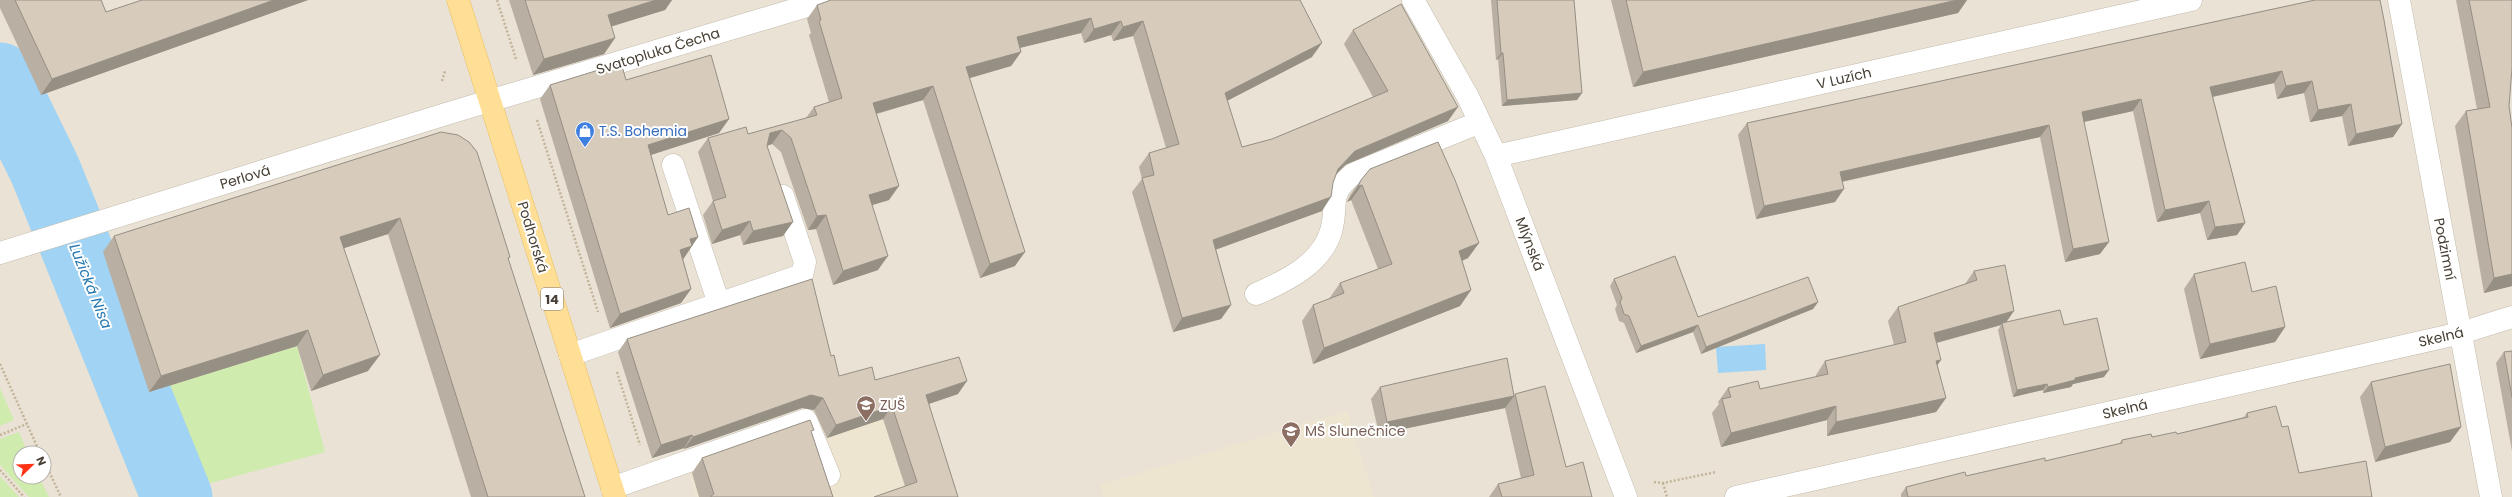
<svg xmlns="http://www.w3.org/2000/svg" width="2512" height="497" font-family="Poppins,sans-serif">
  <style>
    .residential { fill: #e9e2d5; fill-rule: evenodd }
    .education { fill: #eee5d0 }
    .green { fill: #d0ebae }
    .water { fill: #a0d3f4 }
    .lines { fill: none; stroke-linecap: round; stroke-linejoin: round }
    .river { stroke: #a0d3f4; stroke-width: 71 }
    .minor-casing { stroke: #c3bbac; stroke-width: 23 }
    .major-casing { stroke: #eabe60; stroke-width: 23 }
    .path { stroke: #c3b499; stroke-width: 2.5; stroke-dasharray: 2 2; stroke-linecap: butt }
    .minor { stroke: #fff; stroke-width: 22 }
    .major { stroke: #ffdf95; stroke-width: 22 }
    .wall { fill: #b9afa2 }
    .shaded-wall { fill: #968f84 }
    .building { fill: #d7ccbc; stroke: #968f84 }
    .labels { text-anchor: middle; dominant-baseline: central; stroke-width: 4; stroke-linejoin: round; paint-order: stroke }
    .shield { fill: #fff; stroke: #7f7972; stroke-width: 1 }
    .shield-label { font-size: 13px; font-weight: bold; fill: #484035 }
    .street-label { font-size: 14px; fill: #484035; stroke: #fff }
    .shop-label { font-size: 14px; fill: #366cbe; stroke: #fff; text-anchor: start }
    .education-label { font-size: 14px; fill: #785e54; stroke: #fff; text-anchor: start }
    .water-label { font-size: 15px; font-style: italic; fill: #287ab1; stroke: #fff }
  </style>
  <rect width="100%" height="100%" fill="#f4f0e7"/>
  <!-- residential -->
  <path class="residential" d="M0,0H2512V497H0ZM20,453H44V477H20Z"/>
  <!-- education -->
  <path class="education" d="M915,377L955,497H696L687,467Z
    M1347,411L1374,497H1104L1100,485Z"/>
  <!-- green -->
  <path class="green" d="M297,346L325,452L188,489L149,392Z
    M0,388L14,420L0,426Z
    M19,432L28,453H20V477H39L49,497H29L0,465V439Z
    M0,476L19,497H0Z"/>
  <!-- water -->
  <path class="water" d="M1765,344L1766,370L1718,373L1716,347Z"/>
  <g class="lines">
    <!-- river -->
    <path class="river" d="M0,78L45,170L177,497"/>
    <defs>
      <path id="minor" d="M1413,0L1468,97L1496,156L1626,497
        M2399,0L2491,497
        M1496,156L2191,0
        M673,165L719,304
        M0,253L446,114L827,0
        M1256,294C1284,282 1322,264 1331,231C1339,203 1326,196 1353,174L1480,122
        M570,355L802,275L805,262L783,196
        M612,488L806,420L829,475
        M1736,497L2461,333L2512,317"/>
      <path id="major" d="M458,0L615,497"/>
    </defs>
    <!-- minor casing -->
    <use href="#minor" class="minor-casing"/>
    <!-- major casing -->
    <use href="#major" class="major-casing"/>
    <!-- path -->
    <path class="path" d="M497,0L516,59
      M442,81L445,71
      M537,120L598,312
      M0,364L40,453
      M617,372L640,445
      M0,435L27,424
      M44,461L61,497
      M0,470L24,497
      M1654,482L1663,483L1716,472
      M1663,483L1667,497"/>
    <!-- minor -->
    <use href="#minor" class="minor"/>
    <!-- major -->
    <use href="#major" class="major"/>
  </g>
  <!-- wall -->
  <path class="wall" d="M0,0H101L106,12L142,0H308L41,95L0,8Z
    M509,0H672L665,10L611,26L615,38L604,54L533,75Z
    M1300,0L1312,57L1227,101L1242,147L1272,139L1373,97L1344,44L1353,30L1448,121L1345,165L1336,174L1322,211L1216,249L1231,305L1221,319L1173,332L1132,192L1142,179L1139,167L1149,153L1166,148L1133,36L1113,41L1111,35L1084,43L1081,33L1020,48L1021,52L1011,66L970,78L1015,266L980,278L923,100L877,114L889,200L872,205L878,270L833,285L816,229L808,230L781,152L772,144L767,146L783,236L743,245L740,235L712,244L703,215L713,201L698,152L708,138L748,134L806,118L814,107L829,102L809,35L811,33L807,19L817,5Z
    M1491,0H1574L1582,93L1577,100L1502,106L1498,59L1496,60Z
    M1611,0H1967L1958,13L1633,87Z
    M2315,0L2402,124L2393,137L2348,146L2342,116L2310,122L2304,93L2277,99L2274,83L2213,97L2245,223L2237,235L2207,240L2200,213L2157,222L2133,111L2084,122L2100,254L2065,262L2040,137L1842,182L1835,202L1756,219L1738,135L1747,123Z
    M2456,0H2512L2509,106L2512,128V286L2484,293L2455,126L2466,111L2477,109Z
    M626,80L729,119L719,133L651,155L668,215L698,237L683,259L691,289L681,303L610,328L540,99L550,85Z
    M441,132L510,257L508,259L585,497H471L388,234L344,248L368,371L311,391L297,346L149,392L103,252L114,236Z
    M1361,180L1479,243L1468,258L1462,261L1471,290L1460,306L1313,364L1302,321L1313,305L1329,299L1340,283L1378,269L1351,200L1347,202L1350,195Z
    M1974,271L2006,322L2064,325L2104,377L2073,384L2071,387L2043,393V390L2013,397L1998,330L2001,325L1937,343V365L1946,398L1936,412L1827,436V420L1721,447L1712,413L1719,404L1718,402L1728,388L1760,389L1816,377V375L1825,361L1894,345L1888,321L1898,307L1965,284Z
    M2194,274L2252,292L2285,327L2275,342L2200,359L2184,289Z
    M1614,279L1698,317L1818,302L1813,309L1701,354L1693,332L1636,353L1624,323L1619,321L1615,309L1617,305L1610,286Z
    M627,339L831,356L839,376L875,380L958,394L928,404L958,497L905,486L883,419L827,438L814,410L802,408L684,449V448L652,458L618,352Z
    M2512,351V451L2496,363L2504,352Z
    M2371,382L2461,427L2450,442L2375,462L2360,397Z
    M1380,387L1514,396L1515,394L1566,467L1592,497H1489L1498,484L1521,478L1505,408L1379,434L1371,399Z
    M2247,413L2282,427L2299,473L2372,497H1901V494L1906,487L2045,461L2119,444L2122,440L2177,434L2244,417Z
    M812,434L833,497H699L692,473L702,458Z"/>
  <!-- shaded-wall -->
  <path class="shaded-wall" d="M274,0H308L41,95L52,79Z
    M656,0H672L665,10L597,31L608,15Z
    M1957,0H1967L1958,13L1633,87L1643,72Z
    M1091,18L1081,33L1007,51L1017,37Z
    M1121,21L1111,35L1084,43L1094,29Z
    M1143,21L1133,36L1113,41L1123,27Z
    M615,38L604,54L533,75L544,59Z
    M1322,43L1312,57L1215,107L1225,93Z
    M1021,52L1011,66L956,82L966,67Z
    M1501,53H1503L1498,59L1496,60Z
    M2282,71L2274,83L2202,99L2210,87Z
    M2312,81L2304,93L2277,99L2286,86Z
    M933,86L923,100L864,117L873,103Z
    M1582,93L1577,100L1502,106L1507,100Z
    M2141,99L2133,111L2074,124L2082,112Z
    M2351,104L2342,116L2310,122L2318,110Z
    M1458,107L1448,121L1345,165L1328,183L1338,169L1355,151Z
    M729,119L719,133L638,159L648,145Z
    M2402,124L2393,137L2348,146L2356,134Z
    M2049,125L2040,137L1831,184L1840,172Z
    M782,130L772,144L760,148L770,133Z
    M1362,185L1351,200L1347,202L1358,186Z
    M899,186L889,200L859,209L869,195Z
    M1844,189L1835,202L1756,219L1764,206Z
    M1331,197L1322,211L1204,254L1213,240Z
    M2209,201L2200,213L2157,222L2165,210Z
    M826,215L816,229L808,230L817,216Z
    M400,218L388,234L329,253L340,237Z
    M750,221L740,235L712,244L722,230Z
    M793,222L783,236L743,245L753,231Z
    M2245,223L2237,235L2207,240L2215,227Z
    M698,237L682,261L680,250L690,239Z
    M2109,242L2100,254L2065,262L2073,249Z
    M1479,243L1468,258L1449,266L1459,251Z
    M1025,252L1015,266L980,278L990,264Z
    M888,256L878,270L833,285L843,271Z
    M2512,274V286L2484,293L2494,278Z
    M691,289L681,303L610,328L620,314Z
    M1471,290L1460,306L1313,364L1324,348Z
    M1818,302L1813,309L1701,354L1706,347Z
    M1231,305L1221,319L1173,332L1182,318Z
    M2014,311L2005,324L2002,323L2001,325L1924,346L1934,333Z
    M1698,325L1693,332L1636,353L1641,346Z
    M2285,327L2275,342L2200,359L2210,344Z
    M308,330L297,346L149,392L161,376Z
    M380,355L368,371L311,391L323,375Z
    M1941,360L1931,374L1936,361Z
    M2109,370L2104,377L2073,384L2071,387L2043,393L2048,387L2075,378Z
    M967,381L958,394L917,408L926,395Z
    M2047,384L2043,390L2013,397L2017,390Z
    M811,395L823,398L814,410L802,408L684,449L693,437Z
    M1514,396L1505,408L1379,434L1387,422Z
    M1946,398L1936,412L1827,436L1836,422Z
    M892,406L883,419L827,438L836,425Z
    M1836,406L1827,420L1721,447L1731,433Z
    M2461,427L2450,442L2375,462L2385,447Z
    M692,435L684,448L652,458L661,445Z"/>
  <!-- building -->
  <path class="building" d="M15,0H101L106,12L142,0H274L52,79Z
    M525,0H656L608,15L615,38L544,59Z
    M831,0H1300L1322,43L1225,93L1242,147L1272,139L1388,91L1353,30L1401,4L1458,107L1355,151L1338,169L1333,183L1331,197L1213,240L1231,305L1182,318L1142,178L1154,175L1149,153L1179,144L1143,21L1123,27L1121,21L1094,29L1091,18L1017,37L1021,52L966,67L1025,252L990,264L933,86L873,103L899,186L869,195L888,256L843,271L826,215L817,216L791,138L782,130L770,133L767,146L793,222L753,231L750,221L722,230L713,201L726,197L708,138L746,127L748,134L817,115L814,107L842,98L819,21L821,20L817,5Z
    M1497,0H1574L1582,93L1507,100L1503,53H1501Z
    M1626,0H1957L1643,72Z
    M2315,0H2380L2384,20L2402,124L2356,134L2351,104L2318,110L2312,81L2286,86L2282,71L2210,87L2245,223L2215,227L2209,201L2165,210L2141,99L2082,112L2109,242L2073,249L2049,125L1840,172L1844,189L1764,206L1747,123Z
    M2469,0H2512V68L2509,106L2512,128V274L2494,278L2466,111L2490,107Z
    M711,55L729,119L648,145L668,215L689,208L698,237L690,239L692,246L680,250L691,289L620,314L550,85L621,63L626,80Z
    M441,132L458,135L469,142L477,152L510,257L508,258L585,497H488L400,218L340,237L380,355L323,375L308,330L161,376L114,236Z
    M1438,142L1455,180L1479,243L1459,251L1471,290L1324,348L1313,305L1344,293L1340,283L1392,264L1362,185L1358,186L1361,180L1370,169Z
    M1675,256L1698,317L1808,277L1818,302L1706,347L1698,325L1641,346L1629,316L1624,314L1620,302L1622,298L1614,279Z
    M2245,262L2252,292L2276,286L2285,327L2210,344L2194,274Z
    M2005,265L2014,311L1934,333L1941,360L1936,361L1946,398L1836,422V406L1731,433L1722,399L1731,397L1728,388L1758,381L1760,389L1828,374L1825,361L1906,342L1898,307L1977,280L1974,271Z
    M812,279L831,356L834,355L839,376L872,367L875,380L959,357L967,381L926,395L958,497H874L917,482L892,406L836,425L823,398L811,395L693,437L692,435L661,445L627,339Z
    M2060,310L2064,325L2097,318L2109,370L2075,378V380L2048,387L2047,384L2017,390L2002,323Z
    M2512,351V397L2504,352Z
    M1507,358L1514,396L1387,422L1380,387Z
    M2450,364L2461,427L2385,447L2371,382Z
    M1545,386L1566,467L1583,462L1592,497H1502L1498,484L1534,475L1515,394Z
    M2276,406L2282,427L2288,426L2299,473L2366,461L2372,497H1908L1906,487L1965,472L1966,476L2045,458V461L2122,443V440L2151,434L2152,437L2176,432L2177,434L2248,417L2247,413Z
    M810,420L814,430L811,431L833,497H711V496L714,494L702,458Z"/>
  <!-- icons -->
  <defs>
    <symbol id="shop-pin" viewBox="-11 -11 22 30"><path d="M0 17L-7.5 6A9.5 9.5 0 1 1 7.5 6Z" fill="#3f7fe0" stroke="#fff"/><path d="M-5-2.5h2.3a2.7 3.5 0 0 1 5.4 0H5L5.5 6h-11ZM-1.5-2.5h3a1.5 2.3 0 0 0-3 0Z" fill="#fff"/></symbol>
    <symbol id="school-pin" viewBox="-11 -11 22 30"><path d="M0 17L-7.5 6A9.5 9.5 0 1 1 7.5 6Z" fill="#8d6e63" stroke="#fff"/><path d="M0-5L7-2L0 1L-7-2ZM-4 1L0 2.5L4 1V4Q0 6-4 4Z" fill="#fff"/></symbol>
  </defs>
  <g fill-rule="evenodd">
    <use href="#shop-pin" x="574" y="120" width="22" height="30"/>
    <use href="#school-pin" x="855" y="394" width="22" height="30"/>
    <use href="#school-pin" x="1280" y="420" width="22" height="30"/>
  </g>
  <g class="labels">
    <!-- shield labels -->
    <rect class="shield" x="541" y="288" width="22" height="22" rx="3"/>
    <g class="shield-label">
      <text x="552" y="299">14</text>
    </g>
    <!-- street labels -->
    <g class="street-label">
      <text transform="translate(658 51) rotate(-17)">Svatopluka Čecha</text>
      <text transform="translate(1844 78) rotate(-13)">V Luzích</text>
      <text transform="translate(245 177) rotate(-17)">Perlová</text>
      <text transform="translate(533 237) rotate(73)">Podhorská</text>
      <text transform="translate(1530 244) rotate(69)">Mlýnská</text>
      <text transform="translate(2445 249) rotate(79)">Podzimní</text>
      <text transform="translate(2441 337) rotate(-13)">Skelná</text>
      <text transform="translate(2125 409) rotate(-13)">Skelná</text>
    </g>
    <!-- shop labels -->
    <g class="shop-label">
      <text x="599" y="131">T.S. Bohemia</text>
    </g>
    <!-- education labels -->
    <g class="education-label">
      <text x="880" y="405">ZUŠ</text>
      <text x="1305" y="431">MŠ Slunečnice</text>
    </g>
    <!-- water labels -->
    <g class="water-label">
      <text transform="translate(91 286) rotate(68)">Lužická Nisa</text>
    </g>
  </g>
  <!-- north arrow -->
  <g transform="translate(32 465) rotate(67)"><circle r="19" fill="#ffffff" stroke="#b6b3ae"/>
  <path d="M0-3L7 15L0 10L-7 15Z" fill="#ff3313"/>
  <text y="-6" font-size="11" font-weight="bold" text-anchor="middle" fill="#484035">N</text>
  </g>
</svg>
